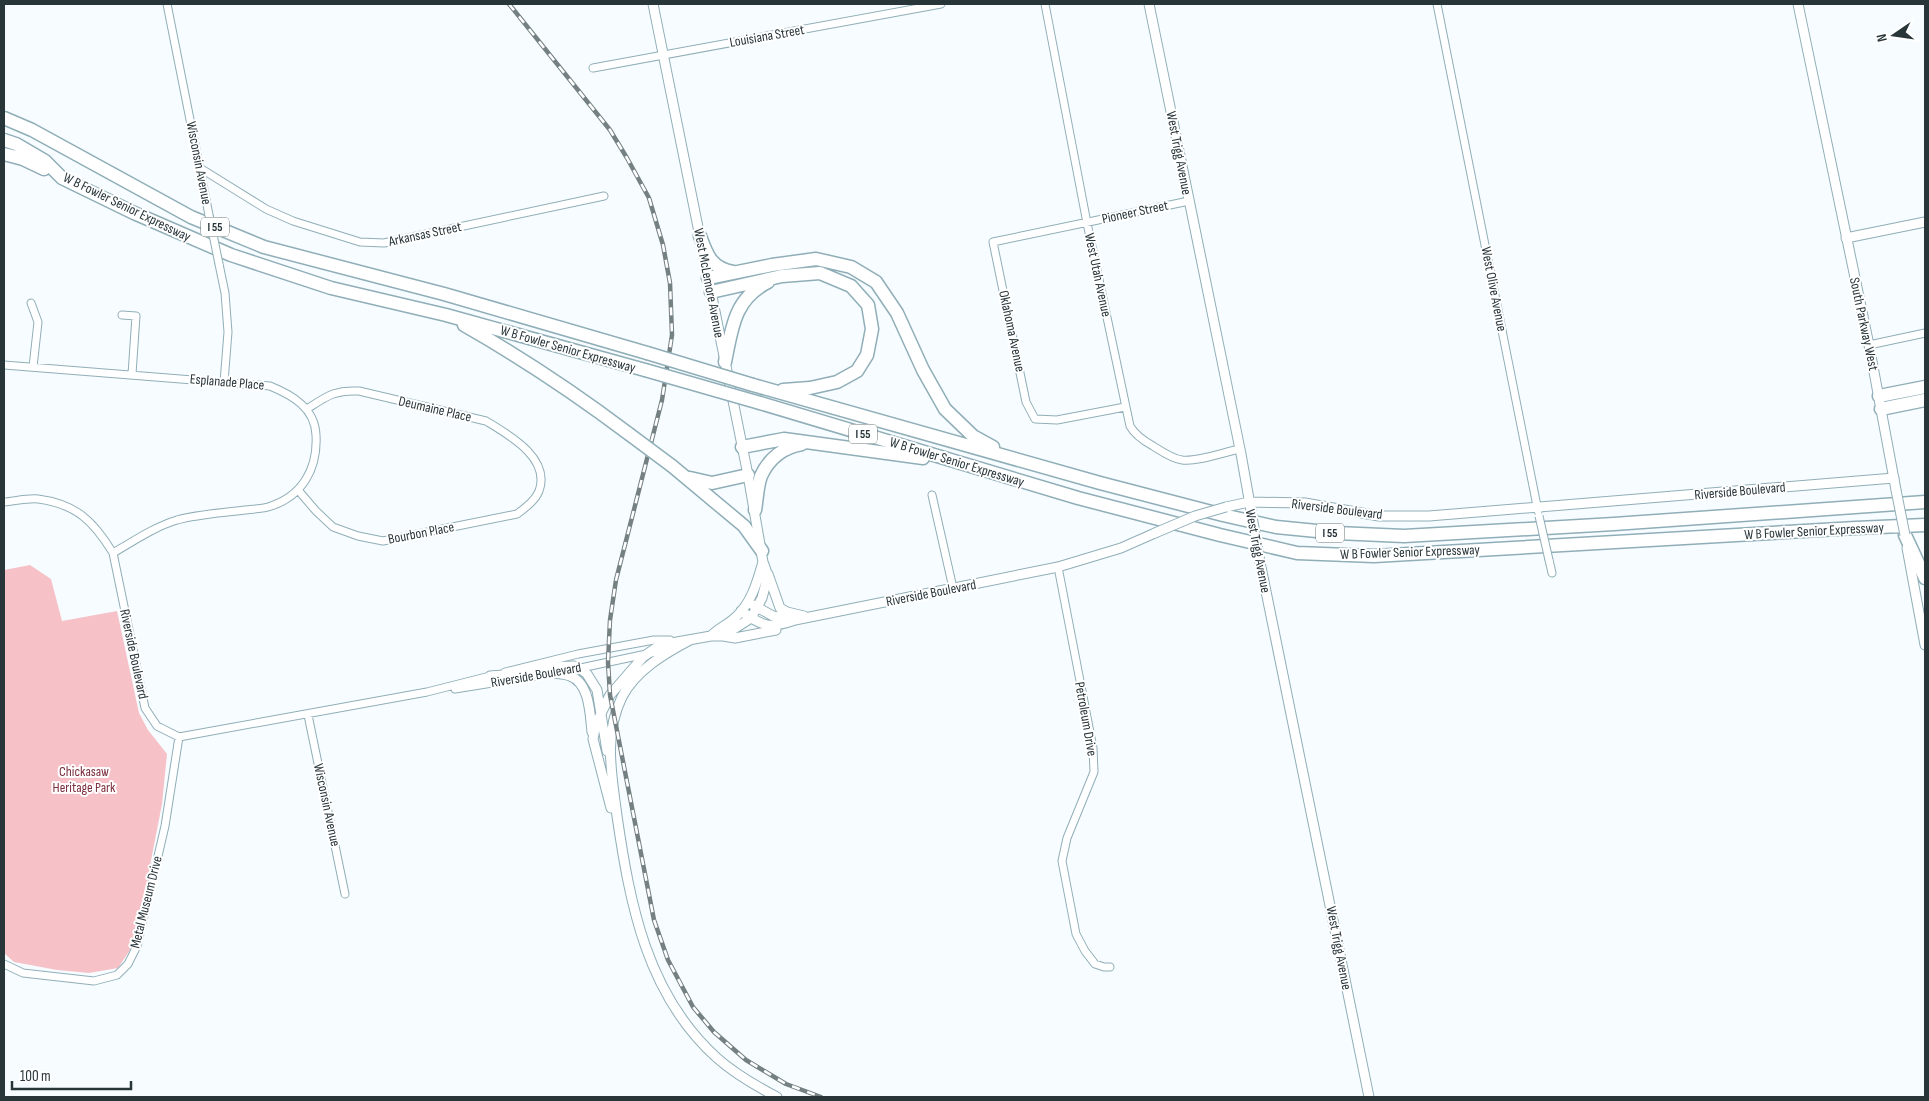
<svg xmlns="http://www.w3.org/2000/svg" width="1929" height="1101" font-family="'Sofia Sans Condensed',sans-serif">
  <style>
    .green { fill: #f7c2c7 }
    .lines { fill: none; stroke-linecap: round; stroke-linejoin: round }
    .minor-casing { stroke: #90aeb8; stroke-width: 9 }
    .tertiary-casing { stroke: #90aeb8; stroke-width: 11 }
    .secondary-casing { stroke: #90aeb8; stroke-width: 11 }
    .motorway-casing { stroke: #90aeb8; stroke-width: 15 }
    .minor { stroke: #fff; stroke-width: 7 }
    .tertiary { stroke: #fff; stroke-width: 9 }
    .secondary { stroke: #fff; stroke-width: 9 }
    .motorway { stroke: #fff; stroke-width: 12 }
    .rail-casing { stroke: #758083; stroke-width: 4.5 }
    .rail { stroke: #fff; stroke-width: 2.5; stroke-dasharray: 8; stroke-linecap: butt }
    .minor-bridge-casing { stroke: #90aeb8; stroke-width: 9; stroke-linecap: butt }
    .tertiary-bridge-casing { stroke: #90aeb8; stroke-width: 11; stroke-linecap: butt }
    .secondary-bridge-casing { stroke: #90aeb8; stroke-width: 11; stroke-linecap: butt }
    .motorway-bridge-casing { stroke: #90aeb8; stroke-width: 15; stroke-linecap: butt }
    .minor-bridge { stroke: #fff; stroke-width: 7 }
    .tertiary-bridge { stroke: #fff; stroke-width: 9 }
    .secondary-bridge { stroke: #fff; stroke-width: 9 }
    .motorway-bridge { stroke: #fff; stroke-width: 12 }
    .labels { text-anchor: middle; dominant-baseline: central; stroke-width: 4; stroke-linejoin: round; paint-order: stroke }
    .shield { fill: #fff; stroke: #687274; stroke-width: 1 }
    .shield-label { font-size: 12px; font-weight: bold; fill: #283539 }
    .street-label { font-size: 14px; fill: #283539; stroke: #fff }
    .park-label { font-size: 14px; fill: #7b2d3b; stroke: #fff }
  </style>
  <rect width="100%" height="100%" fill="#f6fcff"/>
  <!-- green -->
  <path class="green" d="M30,565L51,579L62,621L117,611L139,713L148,730L167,754L162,804L147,881L130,950L118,968L89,973L57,970L14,962L4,953V570Z"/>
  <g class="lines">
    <defs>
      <path id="minor" d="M167,4L209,215
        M1045,4L1087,223L1130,426C1135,435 1144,441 1153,446C1161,451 1172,459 1182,460C1198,462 1224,452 1240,449
        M1437,4L1538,511
        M593,68L941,4
        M200,168L266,209L293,221L360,242L384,243L604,196
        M219,264L225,293L228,332L224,382
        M31,303L38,322L33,367
        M122,315L136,316L132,374
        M1869,345L1925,333
        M4,365L270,386C292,395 315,408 316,435C318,469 302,497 268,507C261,509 252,509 245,510C222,513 199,514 177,520C154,527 134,541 113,553
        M1125,407L1057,420L1035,419L1026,402L993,242L1189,201
        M298,490L316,511L333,527L358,536L383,541L517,514C525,508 535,501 539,491C551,458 509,435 486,421L359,391C334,390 327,396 307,409
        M932,495L953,588
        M4,502C15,501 28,498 38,499C77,504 94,522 113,553L145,708L157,726L179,737L427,692L494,675
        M1549,560L1552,573
        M1058,567L1093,748L1094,772L1067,838L1062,861L1076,934L1085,951L1095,964L1104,967H1110
        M576,669L670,649
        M505,672L578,654L654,640H670
        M455,689L560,672
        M308,715L345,894
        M4,964L23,973L94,981L117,975L128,964L137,946L165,826L179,737"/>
      <path id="tertiary" d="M1149,4L1241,454L1252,516
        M1846,238L1925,222
        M1226,507L1249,502L1305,503L1379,516H1429L1894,478
        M1260,562L1369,1097
        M768,574L780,608L787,612L804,616
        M753,605L773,616L792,619
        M741,611C764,627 769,629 795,620L1058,567L1121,548L1155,533
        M711,636C718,628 728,625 736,617C752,602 757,582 763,562
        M723,636L735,638L776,630
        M690,640C665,653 635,671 622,697C603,735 612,776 617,816C630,905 647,995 717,1058C735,1074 756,1086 777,1097
        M555,673C560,674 565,674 570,676C590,683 590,715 592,732
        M490,676L518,674L550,667L574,666L579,668L587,674L597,690L607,751
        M611,808L593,739L596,724L610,695L643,657L660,645L711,636H723L751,618L762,598L766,583V570L763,562L748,475"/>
      <path id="secondary" d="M653,4L748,475
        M1798,4L1869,345L1896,490
        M1907,548L1925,645"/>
      <path id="motorway" d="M4,118L32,130L191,217L264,247L444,294L647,353
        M4,140L16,144L45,161L62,178L134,213L231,255L331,288L446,315L645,370
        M4,154L23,159L44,169
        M700,236C707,255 711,268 733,272
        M708,278L772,265L816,259L851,267L876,282L897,313L923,370L945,409L973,436L993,447
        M711,292L782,276L820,273L851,286L868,305L872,329L867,355L857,371L837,382L810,388L783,390
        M464,325C522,358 576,394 629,434
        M725,362C732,328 734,299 768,282
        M753,385L1100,483L1223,515L1276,527L1337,533L1404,536L1614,524L1925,502
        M1879,396L1925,387
        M760,403L1078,498L1220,535L1297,553L1374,556L1856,528L1925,525
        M1881,409L1925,400
        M742,447L784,439L923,458
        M672,466L744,526L762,551
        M690,478L712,483L748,475
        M755,510C757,500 757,486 761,476C769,458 784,447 802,444
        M1905,535L1925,578"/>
    </defs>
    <!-- minor casing -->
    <use href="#minor" class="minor-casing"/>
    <!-- tertiary casing -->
    <use href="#tertiary" class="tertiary-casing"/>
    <!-- secondary casing -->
    <use href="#secondary" class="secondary-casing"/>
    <!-- motorway casing -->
    <use href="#motorway" class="motorway-casing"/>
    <!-- minor -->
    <use href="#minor" class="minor"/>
    <!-- tertiary -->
    <use href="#tertiary" class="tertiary"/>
    <!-- secondary -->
    <use href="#secondary" class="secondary"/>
    <!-- motorway -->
    <use href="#motorway" class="motorway"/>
    <defs>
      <path id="rail" d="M509,4L610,130L627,158L649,198L663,245L670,283L672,335L662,400L616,580L610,620L608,662L610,695L654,920L668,960L693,1007L714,1032L746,1060L786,1084L821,1097"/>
    </defs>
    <!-- rail casing -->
    <use href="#rail" class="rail-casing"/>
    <!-- rail -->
    <use href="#rail" class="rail"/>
    <defs>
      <path id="minor-bridge" d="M209,215L219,264
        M1539,516L1549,560"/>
      <path id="tertiary-bridge" d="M1252,516L1260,562
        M1155,533L1195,516L1226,507"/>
      <path id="secondary-bridge" d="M1896,490L1905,535"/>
      <path id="motorway-bridge" d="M647,353L753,385
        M645,370L760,403
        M629,434L672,466"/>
    </defs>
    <!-- minor-bridge casing -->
    <use href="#minor-bridge" class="minor-bridge-casing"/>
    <!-- tertiary-bridge casing -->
    <use href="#tertiary-bridge" class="tertiary-bridge-casing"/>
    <!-- secondary-bridge casing -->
    <use href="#secondary-bridge" class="secondary-bridge-casing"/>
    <!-- motorway-bridge casing -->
    <use href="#motorway-bridge" class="motorway-bridge-casing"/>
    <!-- minor-bridge -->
    <use href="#minor-bridge" class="minor-bridge"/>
    <!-- tertiary-bridge -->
    <use href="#tertiary-bridge" class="tertiary-bridge"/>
    <!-- secondary-bridge -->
    <use href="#secondary-bridge" class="secondary-bridge"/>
    <!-- motorway-bridge -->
    <use href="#motorway-bridge" class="motorway-bridge"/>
  </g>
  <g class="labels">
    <!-- shield labels -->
    <g class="shield">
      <rect x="201" y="217.5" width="28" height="19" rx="4"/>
      <rect x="849" y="424.5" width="28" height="19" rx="4"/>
      <rect x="1316" y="523.5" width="28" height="19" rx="4"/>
    </g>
    <g class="shield-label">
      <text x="215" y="227">I 55</text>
      <text x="863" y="434">I 55</text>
      <text x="1330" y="533">I 55</text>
    </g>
    <!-- street labels -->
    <g class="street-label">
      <text transform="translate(767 36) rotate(-10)">Louisiana Street</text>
      <text transform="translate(1179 153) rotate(79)">West Trigg Avenue</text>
      <text transform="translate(199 163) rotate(79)">Wisconsin Avenue</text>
      <text transform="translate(127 207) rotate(26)">W B Fowler Senior Expressway</text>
      <text transform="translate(1135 212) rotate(-12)">Pioneer Street</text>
      <text transform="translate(425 234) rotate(-12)">Arkansas Street</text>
      <text transform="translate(1098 275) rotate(78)">West Utah Avenue</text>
      <text transform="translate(709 283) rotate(79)">West McLemore Avenue</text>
      <text transform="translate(1494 289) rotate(79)">West Olive Avenue</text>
      <text transform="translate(1864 324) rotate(78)">South Parkway West</text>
      <text transform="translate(1012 331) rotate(78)">Oklahoma Avenue</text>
      <text transform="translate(568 349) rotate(16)">W B Fowler Senior Expressway</text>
      <text transform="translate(227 382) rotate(5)">Esplanade Place</text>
      <text transform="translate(435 409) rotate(13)">Deumaine Place</text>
      <text transform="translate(957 462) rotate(17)">W B Fowler Senior Expressway</text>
      <text transform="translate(1740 491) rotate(-5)">Riverside Boulevard</text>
      <text transform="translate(1337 509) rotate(7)">Riverside Boulevard</text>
      <text transform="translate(1814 531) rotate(-3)">W B Fowler Senior Expressway</text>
      <text transform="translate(421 533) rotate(-11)">Bourbon Place</text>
      <text transform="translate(1258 551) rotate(79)">West Trigg Avenue</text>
      <text transform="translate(1410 552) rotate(-2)">W B Fowler Senior Expressway</text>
      <text transform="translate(931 593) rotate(-11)">Riverside Boulevard</text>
      <text transform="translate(134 654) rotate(78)">Riverside Boulevard</text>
      <text transform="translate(536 675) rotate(-10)">Riverside Boulevard</text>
      <text transform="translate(1086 719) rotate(80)">Petroleum Drive</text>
      <text transform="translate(327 805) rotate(78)">Wisconsin Avenue</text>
      <text transform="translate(146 902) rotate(-76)">Metal Museum Drive</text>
      <text transform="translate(1339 948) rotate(79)">West Trigg Avenue</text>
    </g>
    <!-- park labels -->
    <g class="park-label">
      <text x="84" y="771">Chickasaw<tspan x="84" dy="16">Heritage Park</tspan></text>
    </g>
  </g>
  <!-- border -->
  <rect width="1929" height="1101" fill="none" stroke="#283539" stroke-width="10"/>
  <!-- north arrow -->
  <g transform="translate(1894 35) rotate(257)" stroke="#ffffff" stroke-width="4" paint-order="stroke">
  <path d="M0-4L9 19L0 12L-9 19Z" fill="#283539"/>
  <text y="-8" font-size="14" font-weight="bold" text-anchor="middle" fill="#283539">N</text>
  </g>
  <!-- scale -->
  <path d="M12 1081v8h119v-8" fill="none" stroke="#283539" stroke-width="2.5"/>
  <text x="20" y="1081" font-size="15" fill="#283539" stroke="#ffffff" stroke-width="4" paint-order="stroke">100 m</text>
</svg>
